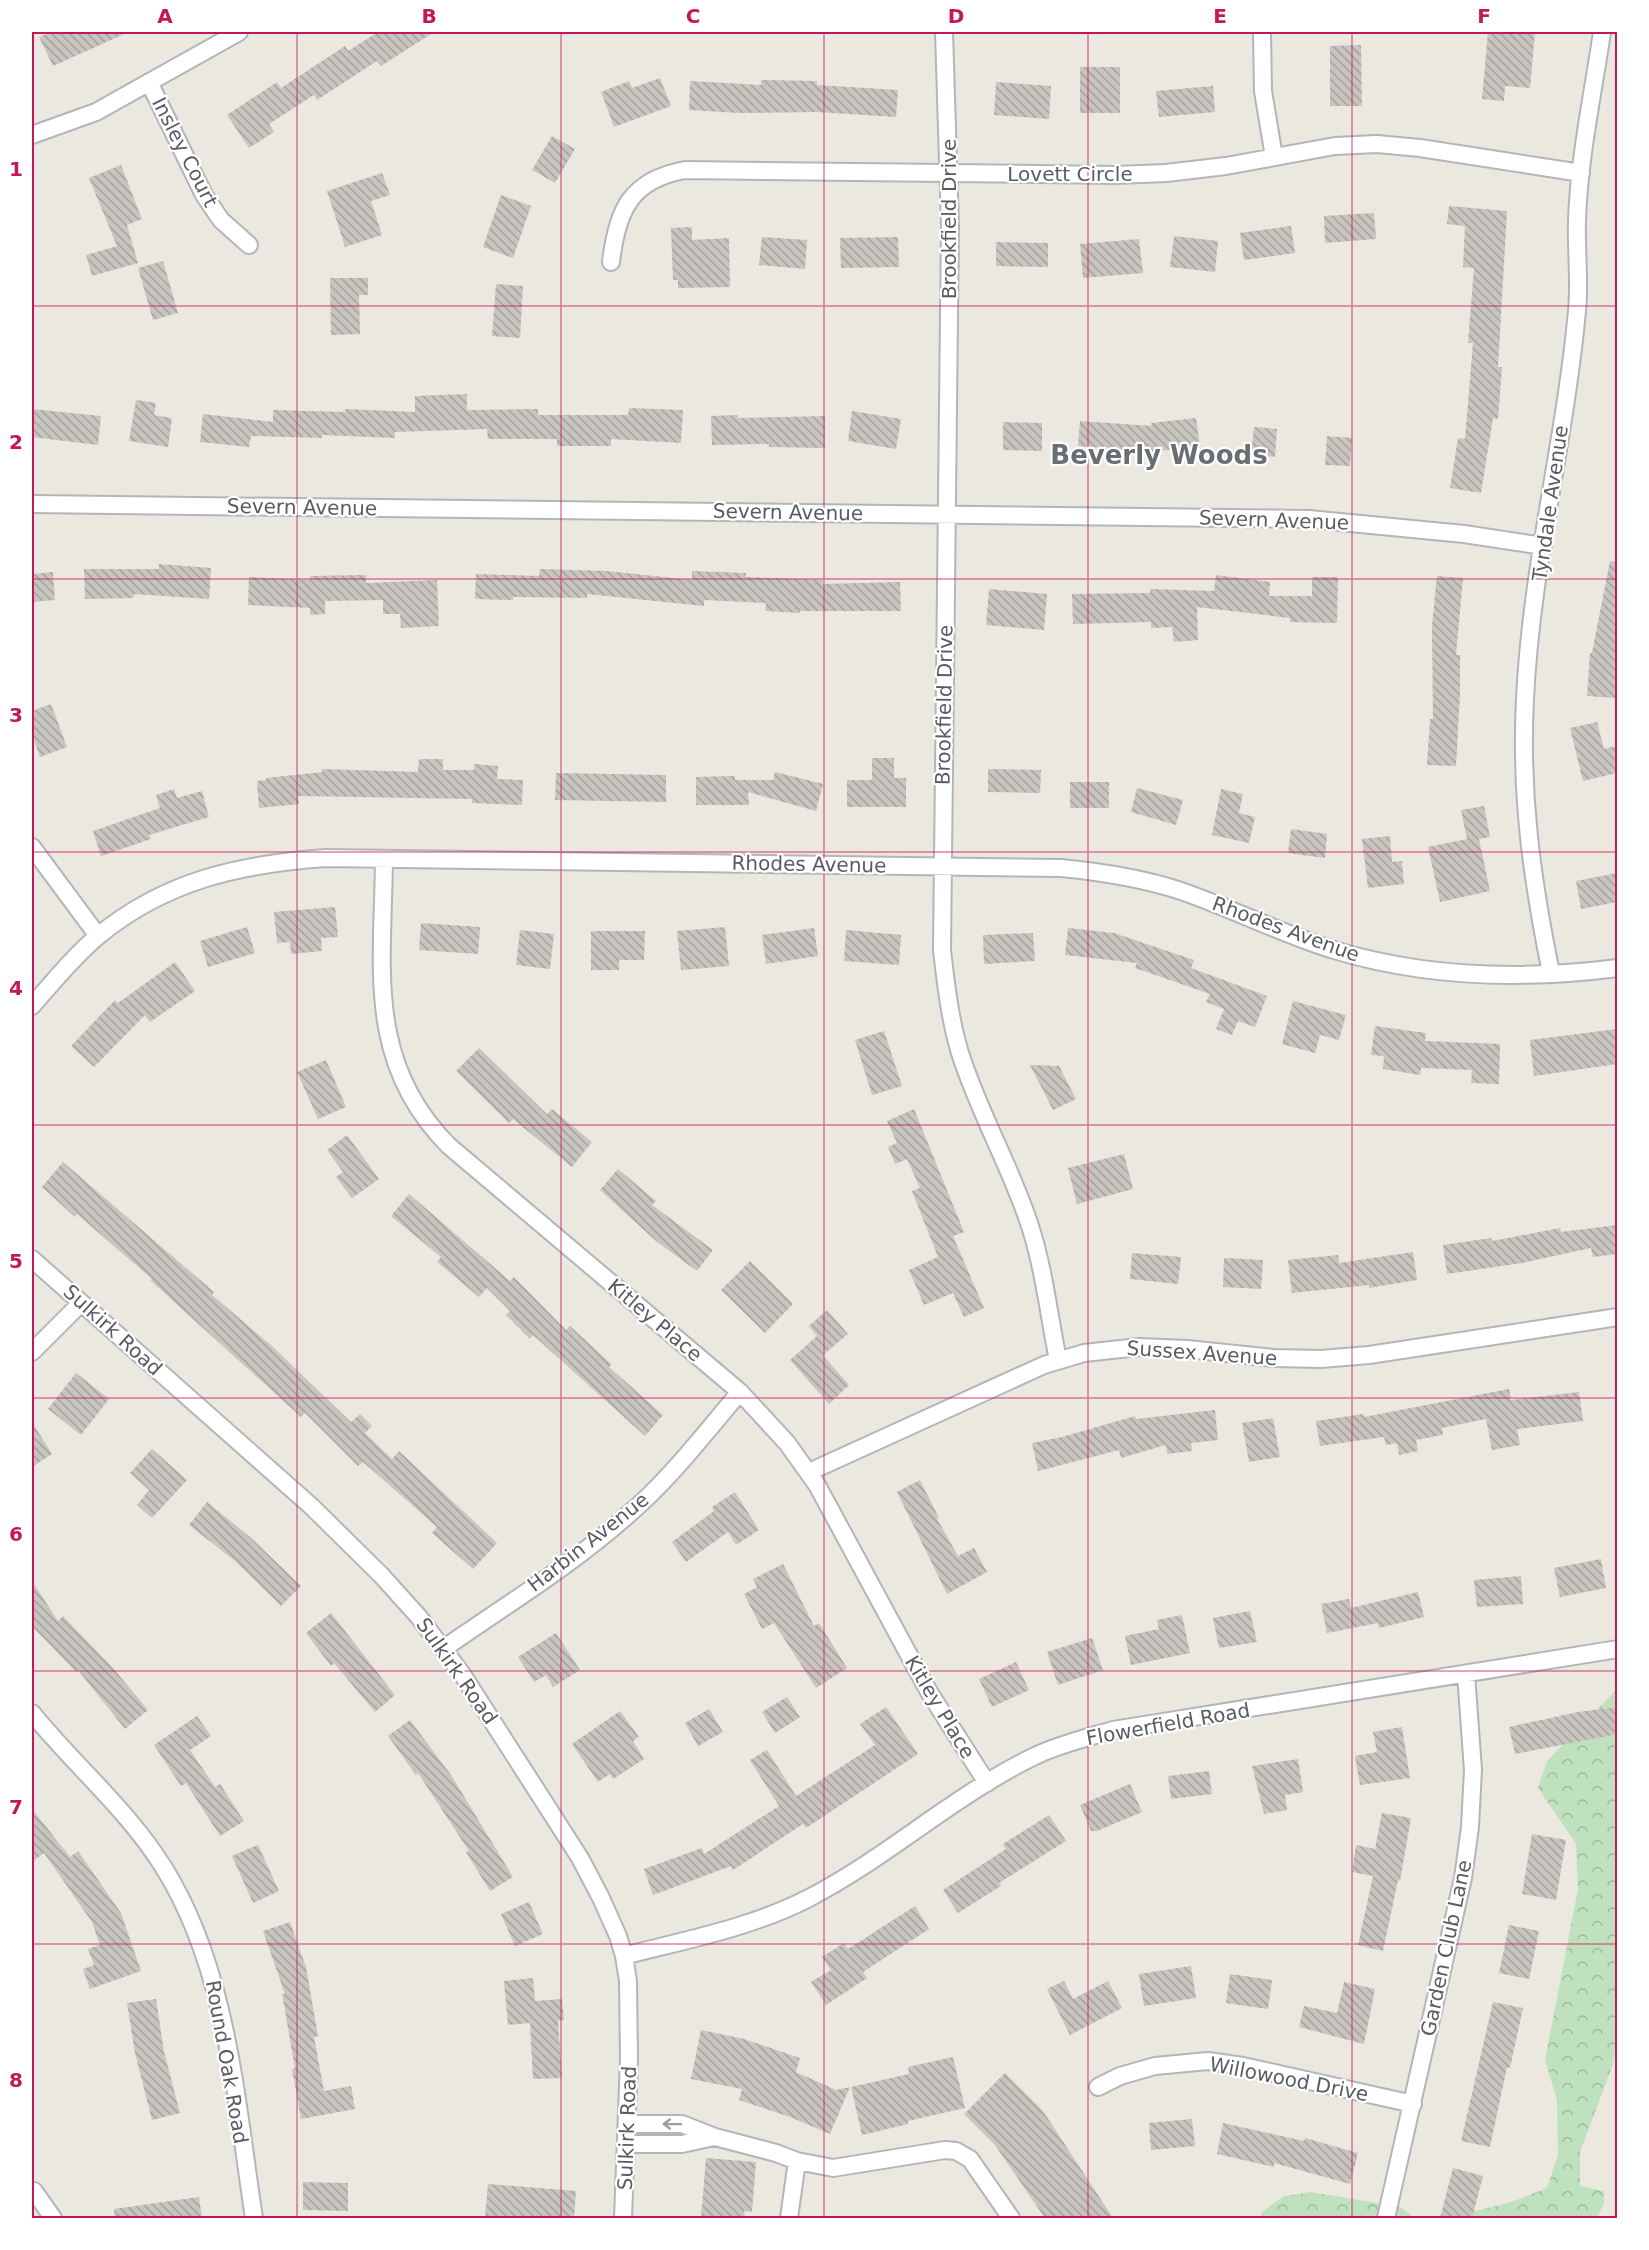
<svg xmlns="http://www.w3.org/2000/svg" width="1649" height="2250" font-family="'DejaVu Sans',sans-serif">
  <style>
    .forest { fill: url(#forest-crowns) }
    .building { fill: url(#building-back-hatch) }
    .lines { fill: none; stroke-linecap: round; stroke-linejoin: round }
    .street-casing { stroke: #b2b6ba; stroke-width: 20 }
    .street { stroke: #fff; stroke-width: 16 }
    .oneway { stroke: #9b9da0 }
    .grid { fill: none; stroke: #c2185b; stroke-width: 1.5; stroke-opacity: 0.55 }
    .labels { text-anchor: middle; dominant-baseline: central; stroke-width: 4.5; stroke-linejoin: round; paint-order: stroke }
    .street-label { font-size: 20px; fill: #585c60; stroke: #fff }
    .district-label { font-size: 26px; font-weight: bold; fill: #696e72; stroke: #fff }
    .neatline { fill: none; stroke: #c2185b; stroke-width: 2 }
    .grid-label { font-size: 20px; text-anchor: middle; font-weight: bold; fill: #c2185b }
  </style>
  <defs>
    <pattern id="forest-crowns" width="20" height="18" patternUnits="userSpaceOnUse" patternTransform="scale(1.5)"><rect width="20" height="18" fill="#bfe1bd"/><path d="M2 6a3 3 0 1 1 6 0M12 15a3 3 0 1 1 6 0" fill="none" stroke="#9eba9d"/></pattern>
    <pattern id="building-back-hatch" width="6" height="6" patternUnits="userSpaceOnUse" patternTransform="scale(1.5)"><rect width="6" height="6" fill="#c8c4bf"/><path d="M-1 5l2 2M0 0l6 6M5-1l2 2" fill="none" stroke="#a5a29f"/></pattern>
  </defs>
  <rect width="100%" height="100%" fill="#ebe8df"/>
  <!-- forest -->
  <path class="forest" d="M1617,1689V2041L1612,2067L1580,2152V2186L1604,2191V2203L1597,2218H1448L1511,2202L1547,2188L1558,2155L1557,2100L1545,2060L1578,1889L1576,1844L1538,1788L1547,1761Z
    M1311,2192L1400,2207L1415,2218H1261V2213L1284,2196Z"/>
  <!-- building -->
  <path class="building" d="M51,32H129L53,66L39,37Z
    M378,32H434L381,66L377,61L317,100L314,95L269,124L274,132L249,148L227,115L277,82L281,88L345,46L348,51Z
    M1488,32H1535L1530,88L1505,86L1504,101L1482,99Z
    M1361,45L1362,106H1330V46Z
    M1080,67H1120V113H1080Z
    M660,78L671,106L614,127L601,92L629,81L632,88Z
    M761,80L817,81V85L898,90L896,117L817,112L739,113L689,110L690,81L761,85Z
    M996,82L1051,86L1049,119L994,115Z
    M1213,86L1215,112L1159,117L1156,91Z
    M552,136L575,149L555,183L532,170Z
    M121,165L142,219L127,225L138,263L92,276L86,255L117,246L89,178Z
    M382,173L390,195L371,201L382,235L345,247L327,191Z
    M501,195L531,206L513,258L483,247Z
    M1449,206L1507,211L1498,367H1502L1498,419L1493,418L1481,493L1450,488L1458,438L1465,439L1473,343H1468L1474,268L1463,267L1465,226L1447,224Z
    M1374,213L1376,239L1325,243L1324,216Z
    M1291,226L1295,253L1244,260L1240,233Z
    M692,227V240L729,238L730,287L678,288V280H673L671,228Z
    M1174,236L1218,241L1215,272L1170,267Z
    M762,237L807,240L805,269L759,265Z
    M898,237L899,267L841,268L840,238Z
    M1139,239L1143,273L1083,278L1080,244Z
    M996,242L1048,243V267L996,266Z
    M163,261L178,313L153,320L138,268Z
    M330,278H368V295H359L360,334L331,335Z
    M496,284L523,286L520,338L492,336Z
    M467,394V410L538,409V415H628L629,408L683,410L681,443L611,439V446H557V439H488L487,429L395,432V438L322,435V438L251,436L249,447L200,442L203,414L273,422V410L345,412V409L415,412V396Z
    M136,400L156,403L154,415L172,418L168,447L129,441Z
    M32,409L101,416L98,445L32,437Z
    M852,411L901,419L896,449L848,441Z
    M738,415V418L825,416V448L769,447V444L712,445L711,416Z
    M1196,418L1200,446L1152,452L1078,446L1080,421L1152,426L1151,423Z
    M1003,422L1042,423V451L1003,450Z
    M1254,427L1277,429L1275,457L1251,455Z
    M1327,436L1352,438L1350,466L1325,465Z
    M1610,561L1617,562V681L1616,680L1615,698L1587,696L1590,653H1592Z
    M159,564L211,568L209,599L134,594V598L85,599L84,569H159Z
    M540,569L607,571L692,580V571L746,573V577L823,580L822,584L900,582L901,611H800V613L765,611L766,603L704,600V606L587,594V598L513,597V600L475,599L476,574L539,576Z
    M53,572L55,600L32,602V574Z
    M366,575V583L437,580L439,626L401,628L400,614H383V600L325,601V614L310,615V608L248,605L249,577L310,580V576Z
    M1216,575L1270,582L1269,596H1312V577H1338L1337,623L1290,622V618L1197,607L1198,640L1174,642L1172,627L1151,628V622L1073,624L1072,594L1150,593V589L1214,591Z
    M1437,576L1463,578L1456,655H1460V695L1456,766L1427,765L1430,719H1433L1432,625Z
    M989,589L1047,594L1044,630L986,625Z
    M51,704L67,747L40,757L32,734V711Z
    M1597,722L1604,749L1617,746V773L1583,781L1570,728Z
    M872,758H894V778H906V807H847V780H872Z
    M419,759H443V770H474V764L498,766L497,779L523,780L522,805L472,803V799L298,796L299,804L259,808L257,781L266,780V778L322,772V769L418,772Z
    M988,769L1041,770L1040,793L988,792Z
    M775,772L823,784L816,811L748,792L749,805H696V777L735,776V780H773Z
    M556,773L666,775V802L555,800Z
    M1070,782H1109V808H1070Z
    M1137,788L1183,800L1176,825L1131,812Z
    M174,789L177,798L202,791L209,817L149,835L151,839L101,856L93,831L160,808L156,795Z
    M1221,789L1243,794L1239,813L1255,817L1249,843L1212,835Z
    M1484,806L1490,837L1479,839L1490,891L1440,902L1428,847L1467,839L1461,810Z
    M1291,829L1327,834L1325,858L1288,853Z
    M1390,836L1392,862L1402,861L1404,884L1368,888L1362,839Z
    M1617,873V902L1581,909L1576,881Z
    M335,907L338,937L321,938L322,951L291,954L290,942L277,943L274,912Z
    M421,923L480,927L478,954L419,950Z
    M247,927L255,953L208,967L200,941Z
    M725,927L729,966L681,970L677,931Z
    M814,928L818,956L766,964L762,935Z
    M1068,928L1114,933L1194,960L1191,968L1267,996L1255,1027L1238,1021L1232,1035L1216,1029L1224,1009L1206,1002L1210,994L1135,968L1137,963L1065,955Z
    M520,930L554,934L550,969L516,965Z
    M846,930L901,935L899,965L844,961Z
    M591,931H645L644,960H619V970H591Z
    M1033,933L1035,961L984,964L983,935Z
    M175,962L195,991L150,1022L145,1015L94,1067L71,1046L115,1000L118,1003Z
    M1293,1001L1346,1015L1339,1040L1320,1035L1315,1053L1282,1044Z
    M1375,1026L1426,1033L1425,1041L1500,1044L1499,1084L1471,1083L1472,1070L1421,1068L1420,1075L1383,1069L1384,1056L1371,1055Z
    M1617,1029V1064L1534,1076L1530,1040Z
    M884,1031L902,1086L872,1095L855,1040Z
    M479,1048L547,1114L552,1109L592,1142L572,1167L513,1119L509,1123L456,1071Z
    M326,1060L346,1107L318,1119L297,1072Z
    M1030,1065L1059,1066L1076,1099L1053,1110Z
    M914,1109L964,1232L953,1236L984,1308L964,1317L953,1293L924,1305L909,1270L938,1257L912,1191L920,1188L907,1159L895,1164L888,1147L897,1143L887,1121Z
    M347,1135L379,1179L352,1198L336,1177L343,1172L327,1150Z
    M1124,1154L1133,1189L1077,1204L1068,1168Z
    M63,1162L214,1292L212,1295L273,1347L351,1422L360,1414L372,1426L365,1433L392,1459L399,1451L497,1543L473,1569L432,1533L437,1527L363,1462L358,1466L305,1413L301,1417L150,1280L152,1279L77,1214L75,1217L42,1187Z
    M618,1169L656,1201L652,1205L713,1250L697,1271L656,1241L600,1190Z
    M409,1194L510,1281L514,1277L566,1330L570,1326L611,1364L609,1367L663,1415L645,1436L533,1335L530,1339L506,1315L510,1311L487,1288L479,1297L437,1262L441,1257L391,1216Z
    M1617,1225V1254L1593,1257L1591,1248L1522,1263L1447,1274L1443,1245L1491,1238L1492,1241L1560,1228L1561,1232Z
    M1413,1252L1417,1280L1369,1288V1285L1292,1293L1288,1260L1338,1255L1339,1263Z
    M1132,1253L1181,1257L1178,1284L1130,1279Z
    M1224,1258L1263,1260L1261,1289L1223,1287Z
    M750,1261L793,1304L765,1333L721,1290Z
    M827,1310L848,1334L823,1355L849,1385L829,1404L790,1360L817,1336L809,1326Z
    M76,1373L109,1399L81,1435L48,1409Z
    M1509,1389L1511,1400L1579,1392L1583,1421L1517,1429L1520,1445L1492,1450L1486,1419L1442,1428L1443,1435L1416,1440L1418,1451L1399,1455L1397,1443L1386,1445L1384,1437L1320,1446L1316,1421L1363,1414L1364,1417Z
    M1215,1410L1218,1440L1191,1443L1192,1451L1167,1454L1166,1445L1121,1458L1119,1450L1038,1471L1032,1443L1062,1437L1135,1416L1136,1419Z
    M1273,1418L1280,1457L1249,1462L1242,1423Z
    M32,1422L52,1454L32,1467Z
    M152,1449L187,1480L152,1518L137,1505L149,1490L130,1473Z
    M920,1480L939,1518L937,1519L958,1556L974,1548L987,1572L947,1594L897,1492Z
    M735,1492L759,1530L736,1545L728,1532L686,1562L672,1542L714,1511L712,1507Z
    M207,1502L250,1537L301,1586L281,1606L235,1561L189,1525Z
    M1601,1559L1606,1588L1560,1597L1554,1568Z
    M783,1564L814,1626L819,1623L847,1668L816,1688L774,1623L762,1629L744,1594L757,1587L753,1579Z
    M1521,1576L1523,1604L1477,1607L1474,1580Z
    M32,1581L58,1621L63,1616L113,1668L148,1710L125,1729L78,1670L76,1672L32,1626Z
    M1418,1592L1424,1617L1379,1628L1378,1623L1327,1633L1321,1604L1349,1599L1351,1608Z
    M1250,1611L1257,1642L1219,1648L1213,1618Z
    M331,1613L395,1695L375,1712L334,1663L331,1666L306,1633Z
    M1182,1615L1190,1653L1131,1665L1125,1636L1159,1629L1157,1620Z
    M556,1633L580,1670L553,1687L546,1675L534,1682L518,1657Z
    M1092,1638L1103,1670L1058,1685L1047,1652Z
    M1016,1662L1029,1690L992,1707L979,1679Z
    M787,1697L800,1717L775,1733L762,1712Z
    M886,1707L918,1754L806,1828L803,1824L733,1870L731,1866L653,1895L644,1869L702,1848L704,1854L779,1806L750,1760L767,1750L796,1796L875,1745L860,1724Z
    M1617,1707V1734L1515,1754L1509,1727L1578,1712Z
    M709,1709L723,1732L698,1746L685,1723Z
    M620,1711L639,1737L633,1741L644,1759L613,1779L610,1774L598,1782L572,1744Z
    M197,1716L211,1736L190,1750L215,1787L220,1784L244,1821L220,1836L186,1783L181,1786L154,1745Z
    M410,1720L451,1775L513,1877L490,1891L466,1852L469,1851L418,1773L416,1775L388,1736Z
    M1402,1727L1410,1778L1360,1785L1355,1756L1377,1752L1373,1732Z
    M1298,1759L1303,1792L1285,1795L1287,1810L1264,1814L1252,1766Z
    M1209,1771L1212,1794L1171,1799L1168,1776Z
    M1130,1784L1142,1812L1097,1831H1091L1080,1805Z
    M32,1809L70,1857L78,1851L121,1913L141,1971L90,1989L83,1969L94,1965L88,1949L100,1945L92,1922L44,1853L32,1862Z
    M1382,1813L1411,1818L1400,1881L1398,1880L1383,1951L1358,1945L1373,1876L1352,1872L1356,1845L1375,1849Z
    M1049,1815L1066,1841L999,1883L1001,1886L958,1913L943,1890L1006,1849L1003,1844Z
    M1532,1834L1566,1840L1556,1900L1522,1894Z
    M258,1845L279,1891L253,1903L232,1856Z
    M529,1902L543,1934L515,1946L501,1914Z
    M915,1906L929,1929L863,1972L867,1978L826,2005L811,1982L831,1970L822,1957L844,1943L848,1949Z
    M290,1922L306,1967L318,2036L314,2037L324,2091L351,2086L355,2109L301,2119L292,2069L295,2068L282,1994H285L263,1931Z
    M1509,1925L1539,1931L1529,1979L1499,1973Z
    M1191,1966L1196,1998L1144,2006L1139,1974Z
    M1230,1974L1272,1980L1268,2009L1226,2003Z
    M533,1978L535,2001L562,1999L564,2020L558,2021L562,2078L533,2079L530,2023L508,2025L504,1981Z
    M1064,1981L1073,1999L1108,1981L1122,2008L1070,2035L1047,1989Z
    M1344,1982L1375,1989L1364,2044L1299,2027L1304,2006L1337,2013Z
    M156,1999L164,2052L180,2113L152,2120L135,2053L127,2003Z
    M1493,2002L1523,2008L1510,2068L1507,2067L1490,2147L1461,2141Z
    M701,2030L744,2039L800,2058L796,2072L836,2090L850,2087L830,2134L790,2117L739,2100L742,2089L691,2079Z
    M953,2057L965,2108L908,2121V2124L862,2135L851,2087L909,2074L908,2067Z
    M1005,2073L1043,2111L1113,2218H1045L995,2145L964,2114Z
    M1192,2119L1195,2146L1151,2150L1149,2123Z
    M1223,2123L1304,2141L1305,2138L1358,2153L1350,2184L1274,2163V2167L1217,2154Z
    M706,2158L756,2162L752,2212L744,2211L745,2218H701Z
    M1453,2168L1483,2176L1472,2218H1440Z
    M303,2182L348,2183V2211L303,2210Z
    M488,2184L576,2191L574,2218H485Z
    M199,2197L202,2218H115L114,2209Z"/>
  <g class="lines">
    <defs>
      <path id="street" d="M944,32L950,226L942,950C946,985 950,1020 960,1053C979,1113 1011,1167 1030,1226C1044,1269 1049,1316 1058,1360
        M1262,32L1263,91L1274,157
        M149,82L204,195L221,220L249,245
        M32,135L96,112L239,32
        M611,262C617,211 630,180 685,170L1115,175L1166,173L1226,166L1335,146L1377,144L1420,148L1581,173
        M32,504L1309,519L1464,534L1543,546
        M32,847L98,936
        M384,859C383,967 365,1062 449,1146L740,1392L787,1443L817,1485L929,1692L987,1783
        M1551,973C1532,880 1520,795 1525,699C1531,569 1565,441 1577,311C1580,281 1576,251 1577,221C1579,157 1593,94 1602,32
        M32,1006C53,982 74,956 98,936C166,880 241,864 326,858L1061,868C1102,872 1142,878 1181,891C1233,909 1282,934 1334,950C1426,978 1523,980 1618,968
        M32,1259L311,1506L381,1575L418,1616L462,1674L580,1858L601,1898L618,1936L624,1956L628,1981L629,2059L623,2218
        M32,1352L81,1303
        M809,1472L1044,1365L1084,1353L1139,1347L1187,1349L1273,1358L1321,1359L1369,1355L1618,1317
        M443,1649C506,1605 572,1565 629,1514C671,1478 704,1434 740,1392
        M32,1713C75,1766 128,1810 164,1868C228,1971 236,2102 254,2218
        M624,1956C685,1940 750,1928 807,1899C887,1858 954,1795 1035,1756C1060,1744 1087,1738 1113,1730L1618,1649
        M1098,2087L1120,2076L1155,2066L1208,2061L1243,2066L1413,2104
        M627,2124H682L715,2137L776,2153L797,2161L833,2168L945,2150L956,2151L970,2159L1011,2218
        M627,2144H682L714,2137
        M34,2191L53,2218
        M789,2218L797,2161
        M1386,2218L1463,1878L1470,1827L1473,1770L1466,1674"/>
    </defs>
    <!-- street casing -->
    <use href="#street" class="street-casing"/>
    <!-- street -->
    <use href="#street" class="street"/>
  </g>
  <!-- one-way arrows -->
  <defs><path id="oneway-shaft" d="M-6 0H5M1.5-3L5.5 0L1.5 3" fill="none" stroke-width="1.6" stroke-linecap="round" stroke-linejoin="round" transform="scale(1.5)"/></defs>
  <use class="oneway" href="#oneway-shaft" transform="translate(672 2124) rotate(-179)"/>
  <!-- grid -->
  <path class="grid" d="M297,32V2218M561,32V2218M824,32V2218M1088,32V2218M1352,32V2218M32,306H1618M32,579H1618M32,852H1618M32,1125H1618M32,1398H1618M32,1671H1618M32,1944H1618"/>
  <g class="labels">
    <!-- street labels -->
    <g class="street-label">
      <text transform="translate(185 152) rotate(63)">Insley Court</text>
      <text x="1070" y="174">Lovett Circle</text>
      <text transform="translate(949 219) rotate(-90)">Brookfield Drive</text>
      <text transform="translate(1550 503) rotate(-82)">Tyndale Avenue</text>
      <text transform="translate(302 507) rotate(1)">Severn Avenue</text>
      <text transform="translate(788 512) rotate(1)">Severn Avenue</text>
      <text transform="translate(1274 520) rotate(2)">Severn Avenue</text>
      <text transform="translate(944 705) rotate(-89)">Brookfield Drive</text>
      <text transform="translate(809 864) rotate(1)">Rhodes Avenue</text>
      <text transform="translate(1286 929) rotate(20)">Rhodes Avenue</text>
      <text transform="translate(655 1320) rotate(40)">Kitley Place</text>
      <text transform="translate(113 1330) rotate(42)">Sulkirk Road</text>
      <text transform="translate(1202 1353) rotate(4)">Sussex Avenue</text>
      <text transform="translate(588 1542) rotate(-38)">Harbin Avenue</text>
      <text transform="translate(457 1671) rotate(55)">Sulkirk Road</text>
      <text transform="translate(940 1707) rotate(59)">Kitley Place</text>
      <text transform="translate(1168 1724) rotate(-10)">Flowerfield Road</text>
      <text transform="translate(1446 1948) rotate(-78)">Garden Club Lane</text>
      <text transform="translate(227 2062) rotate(80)">Round Oak Road</text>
      <text transform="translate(1289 2079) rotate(11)">Willowood Drive</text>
      <text transform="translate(627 2128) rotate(-88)">Sulkirk Road</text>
    </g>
    <!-- district labels -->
    <g class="district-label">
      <text x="1159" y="455">Beverly Woods</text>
    </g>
  </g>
  <!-- border -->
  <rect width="1649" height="2250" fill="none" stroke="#ffffff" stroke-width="66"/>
  <rect x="33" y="33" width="1583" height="2184" class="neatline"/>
  <g class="grid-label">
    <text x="165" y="23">A</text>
    <text x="429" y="23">B</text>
    <text x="693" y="23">C</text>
    <text x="956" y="23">D</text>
    <text x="1220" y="23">E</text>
    <text x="1484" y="23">F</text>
    <text x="16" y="176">1</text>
    <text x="16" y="449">2</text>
    <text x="16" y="722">3</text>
    <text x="16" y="995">4</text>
    <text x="16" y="1268">5</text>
    <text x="16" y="1541">6</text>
    <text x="16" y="1814">7</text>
    <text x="16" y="2087">8</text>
  </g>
</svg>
